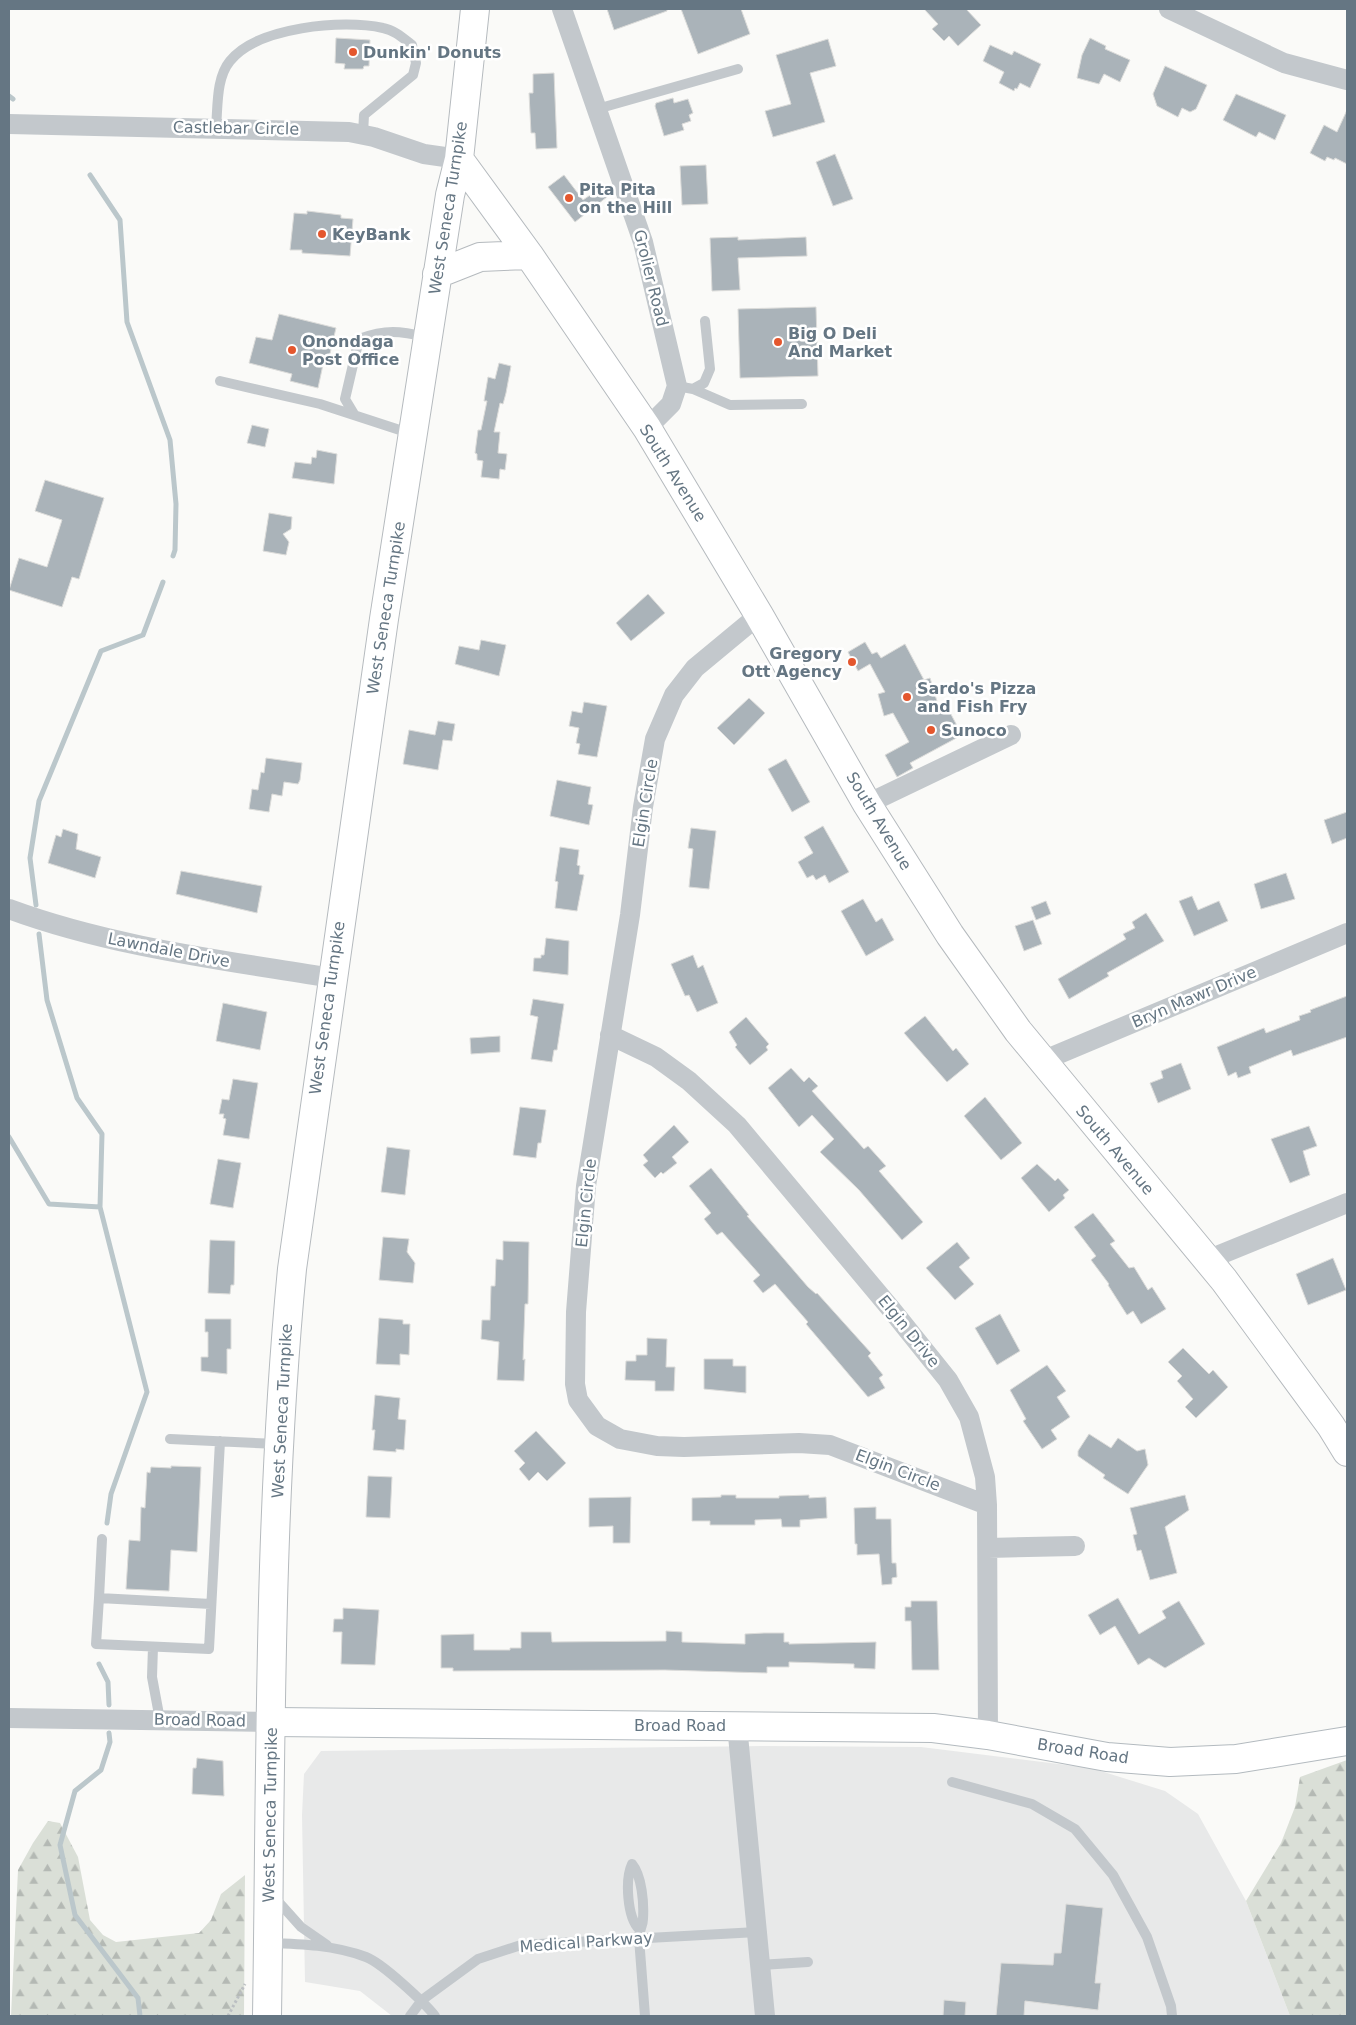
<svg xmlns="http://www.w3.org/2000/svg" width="1356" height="2025" font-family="'DejaVu Sans',sans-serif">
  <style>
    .built { fill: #e8e9e9 }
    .forest { fill: url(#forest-firs) }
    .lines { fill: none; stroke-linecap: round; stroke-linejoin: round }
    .stream { stroke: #bbc7cb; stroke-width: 5 }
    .building { fill: #aab3b9; stroke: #dcdcda }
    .secondary-casing { stroke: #b3babf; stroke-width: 30 }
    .primary-casing { stroke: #b5babe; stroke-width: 30 }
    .path { stroke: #bbbfc2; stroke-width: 3; stroke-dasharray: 2.5 2.5; stroke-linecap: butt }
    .lane { stroke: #c3c8cc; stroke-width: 10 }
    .street { stroke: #c3c8cc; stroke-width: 20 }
    .secondary { stroke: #fff; stroke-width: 28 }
    .primary { stroke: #fff; stroke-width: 28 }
    .poi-dot { fill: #e4572e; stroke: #fff; stroke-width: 2 }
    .labels { text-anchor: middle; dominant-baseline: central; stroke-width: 5; stroke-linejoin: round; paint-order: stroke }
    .poi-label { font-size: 16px; font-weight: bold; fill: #657683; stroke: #fff; text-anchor: start }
    .street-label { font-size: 16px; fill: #657683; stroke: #fff }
  </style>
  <defs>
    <pattern id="forest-firs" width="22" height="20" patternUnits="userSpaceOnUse" patternTransform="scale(1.25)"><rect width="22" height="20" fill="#dadfd7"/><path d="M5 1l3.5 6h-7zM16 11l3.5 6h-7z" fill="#b4b9b4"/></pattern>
  </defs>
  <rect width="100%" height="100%" fill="#fafaf8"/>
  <!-- built -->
  <path class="built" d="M763,1746L921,1747L1091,1768L1165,1791L1198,1814L1246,1901L1290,2016H392L360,1991L305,1982L302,1815L304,1774L321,1751Z"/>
  <!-- forest -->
  <path class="forest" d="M1347,1760V2016H1290L1246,1901L1281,1843L1295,1807L1300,1777Z
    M48,1821L60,1823L78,1857L90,1920L103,1935L116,1942L199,1933L211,1920L221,1894L245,1875L244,2016H11L18,1870L33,1843Z"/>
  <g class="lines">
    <!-- stream -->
    <path class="stream" d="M9,96L13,99
      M90,175L120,220L127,322L170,440L176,504L175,550L173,556
      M36,905L30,858L39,801L101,651L143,635L163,582
      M39,934L47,1000L77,1098L102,1134L100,1207L147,1392L111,1494L107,1523
      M9,1137L49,1204L100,1207
      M99,1664L108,1682L109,1705
      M109,1733L110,1742L101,1770L75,1791L60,1845L75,1915L138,1998L140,2016"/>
  </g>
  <!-- building -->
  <path class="building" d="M607,9H667V11L614,30Z
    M681,9H741L750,34L698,54Z
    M924,9H966L981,25L958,46L949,36L944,41L932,29L938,24Z
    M336,38L370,40L369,66H364L363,69H344L345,64L335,63Z
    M1090,38L1106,46L1105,49L1130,60L1120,82L1104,74L1099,84L1077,78L1082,55Z
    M828,39L836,66L810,73L825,122L773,137L765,111L791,104L776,55Z
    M990,45L1012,55L1014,51L1041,64L1030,88L1020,83L1017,89L1015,88L1014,91L999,83L1004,72L983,61Z
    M1165,66L1207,85L1196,109L1190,112L1182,108L1178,117L1157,106L1153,94Z
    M554,73L557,148L536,149L535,133H531L529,93H533V74Z
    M1236,94L1286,115L1275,140L1259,132L1256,137L1223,120Z
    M673,98L674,103L688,99L693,113L689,115L691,121L682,124L684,130L664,136L655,106L656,103Z
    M1347,110V164L1335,158L1334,160L1327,157L1325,161L1310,153L1324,125L1337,132Z
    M835,154L853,199L833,206L816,162Z
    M706,165L708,204L682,205L680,166Z
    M564,175L583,200L605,185L612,193L575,222L548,187Z
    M307,211L341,215V218L353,219L350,256L302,253V250H290L294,213L307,214Z
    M738,237V240L806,237L807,256L738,258L740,290L712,291L710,238Z
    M816,307L818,376L740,378L738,309Z
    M279,314L336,328L328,362L324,360L318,388L290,381L292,374L249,363L256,337L272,340Z
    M499,363L511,366L506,393L503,404L500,403L494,432H500L498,453L507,454L505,470L500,469L499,479L481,477L483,461L477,460V454L475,453L478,430H481L487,401H484L488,377L495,379Z
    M252,425L269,429L265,447L247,443Z
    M317,450L337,454L334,484L292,478L295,462L311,464L312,457L316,458Z
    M45,480L104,498L79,579L72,577L62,607L9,590L19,558L47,567L62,520L35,511Z
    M269,513L292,517L291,529L283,534L289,542L286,555L263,551Z
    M648,594L665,613L631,641L616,623Z
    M481,640L506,645L499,676L455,664L459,646L479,650Z
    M865,642L872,654L877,652L881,658L905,644L924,680L930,678L939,708L946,705L962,735L910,763L913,768L897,777L885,755L909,742L893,713L884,716L878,694L885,692L870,664L858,671L848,652Z
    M749,698L765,713L734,745L717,728Z
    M584,702L607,706L597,757L578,754L580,744L576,743L579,728L569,726L572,711L582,713Z
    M438,721L455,724L452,741L443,740L438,770L403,764L409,730L435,735Z
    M266,758L302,763L300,780L298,784L284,782L282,796L272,794L269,812L249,809L252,789L258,790L261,772L264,773Z
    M786,759L810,802L792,812L768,769Z
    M557,780L591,787L588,804L593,805L589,825L550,816Z
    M1347,812V838L1332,844L1324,820Z
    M823,826L849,872L829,883L825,875L816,880L813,875L807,878L798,862L813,853L804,837Z
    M691,828L716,831L709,889L689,887L693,849L688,848Z
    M63,829L78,834L76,849L101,857L95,878L48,863L56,835L61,837Z
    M560,847L579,850L577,865L580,866L579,874L584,875L577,911L555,908L558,882L555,881Z
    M181,871L262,886L257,913L176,894Z
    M1286,873L1295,899L1261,909L1254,884Z
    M1192,896L1198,910L1219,901L1228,921L1194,936L1179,901Z
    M863,899L876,922L882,918L894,940L866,956L841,911Z
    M1046,901L1051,914L1036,920L1031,907Z
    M1146,913L1164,941L1107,973L1109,976L1069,999L1058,979L1126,939L1123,934L1135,928L1132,922Z
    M1033,920L1042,944L1024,951L1015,926Z
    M546,938L569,941L568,975L533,971L534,958H541V955H544Z
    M693,955L698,968L703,965L718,1003L697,1012L689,995L685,996L671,964Z
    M1347,996V1037L1293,1056L1291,1050L1249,1067L1251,1073L1238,1078L1236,1072L1228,1076L1217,1047L1264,1028L1266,1033L1300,1020L1299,1016L1311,1012L1310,1010Z
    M533,999L564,1004L557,1050H554L552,1062L531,1059L538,1017L530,1015Z
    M223,1003L267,1012L260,1050L216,1041Z
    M925,1016L953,1051L956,1048L969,1064L947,1082L904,1033Z
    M746,1017L769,1044L766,1047L768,1050L750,1065L735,1047L737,1045L729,1032Z
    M500,1036V1052L471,1054L470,1038Z
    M1181,1063L1191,1089L1158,1103L1150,1083L1163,1078L1161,1071Z
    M791,1068L804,1082L809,1077L818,1086L812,1091L864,1149L868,1146L886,1166L879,1171L923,1222L902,1240L859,1190L820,1152L834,1139L812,1115L799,1127L768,1088Z
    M233,1079L258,1083L249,1139L223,1135L226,1119L223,1118L224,1114H219L222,1099L229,1100Z
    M985,1097L1022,1143L1001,1160L964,1116Z
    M520,1107L546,1110L541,1143H538L536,1158L513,1155Z
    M674,1125L689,1142L672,1157L677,1163L663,1174L661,1172L655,1178L643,1165L648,1161L643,1155Z
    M1309,1126L1317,1146L1303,1151L1310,1175L1290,1183L1271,1139Z
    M387,1147L410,1150L405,1195L381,1192Z
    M218,1159L241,1163L233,1208L210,1204Z
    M1037,1164L1055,1181L1058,1178L1069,1190L1063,1195L1065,1198L1049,1212L1021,1178Z
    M711,1168L749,1215L747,1216L808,1287L816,1294L817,1293L871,1353L868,1356L883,1375L879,1378L885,1388L868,1397L806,1324L808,1322L775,1284L763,1293L753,1281L760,1275L722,1232L717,1235L704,1219L711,1213L689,1186Z
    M1093,1213L1115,1241L1110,1244L1129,1268L1134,1267L1148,1290L1152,1287L1166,1309L1141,1324L1133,1311L1127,1315L1108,1285L1109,1284L1091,1260L1096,1256L1074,1227Z
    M383,1237L409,1239L407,1252L415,1263L413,1283L379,1280Z
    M210,1240L235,1241L234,1285H231L230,1294L208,1293Z
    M503,1241L529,1242L528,1304H525L523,1360L525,1359L524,1381L497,1380L499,1342L481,1339L482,1320H490L491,1286H495L496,1259L503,1260Z
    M957,1242L970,1258L959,1267L974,1284L955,1300L926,1268Z
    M1333,1258L1346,1290L1308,1305L1296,1274Z
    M1000,1314L1020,1351L997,1365L975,1328Z
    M379,1318L403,1320V1324H410L409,1355L400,1354V1365L376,1364Z
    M205,1319H231V1349H227V1374L201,1371V1357H208V1332H205Z
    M647,1338L667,1339L666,1367H675L674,1391H655V1381L625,1380L626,1361H636V1355H647Z
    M1183,1348L1209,1374L1213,1370L1228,1387L1196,1418L1185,1407L1193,1399L1177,1381L1182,1376L1168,1362Z
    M704,1359H733V1366H746V1393L704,1389Z
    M1047,1365L1066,1391L1057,1397L1070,1417L1051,1430L1057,1439L1042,1449L1023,1421L1026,1419L1010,1390Z
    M375,1395L400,1398L398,1419L406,1420L404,1450L396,1449V1452L373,1450L375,1430H372Z
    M536,1431L566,1463L547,1481L538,1472L529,1481L519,1469L525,1463L514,1451Z
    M1089,1434L1111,1448L1118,1438L1137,1451L1145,1449L1148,1465L1128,1494L1103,1478L1105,1475L1078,1456V1451Z
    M171,1466L201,1467L197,1552L171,1550L169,1591L126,1589L129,1540L140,1541L141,1507L145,1508L147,1472L150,1473L151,1467L171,1468Z
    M368,1476L392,1477L390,1518L366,1517Z
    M721,1495H736V1498H779V1496L809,1495V1498L826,1497L827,1518L800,1520V1527H782L781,1519L755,1520V1525H710V1521H692V1498L721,1497Z
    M1185,1495L1189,1510L1165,1527L1177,1573L1150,1580L1141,1550L1137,1551L1133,1535L1137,1534L1130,1508Z
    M631,1497L630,1543H613V1526L589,1527V1498Z
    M876,1507V1519H891L892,1563H896L897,1577L892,1578V1584L882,1585L879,1554L857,1555V1544H855L854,1508Z
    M1118,1598L1139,1634L1166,1618L1162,1611L1179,1601L1205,1644L1165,1668L1149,1658L1138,1665L1115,1626L1100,1635L1088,1615Z
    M911,1601H937L939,1670H912L911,1621H905V1607H911Z
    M343,1608L379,1610L375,1665L341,1664L342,1632H333L334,1619H343Z
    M666,1631L682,1632V1642L745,1644V1634L764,1633H784V1642H789V1644L876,1642L875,1669L854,1668V1664L789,1662V1667H767V1673L665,1670L453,1671V1668H441V1635L474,1634V1650H510V1648H521V1632H551L552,1642L666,1641Z
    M197,1758L223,1761L224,1796L192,1794L193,1768H196Z
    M1066,1904L1103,1908L1095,1983H1101L1098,2010L1025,2001L1024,2016H996L1001,1963L1053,1965L1054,1953H1061Z
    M944,2000L966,2002L965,2016H943Z"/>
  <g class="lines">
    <defs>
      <path id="secondary" d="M272,1722L933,1728L988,1735L1107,1757L1170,1762L1236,1759L1347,1741"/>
      <path id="primary" d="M459,159L529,255L647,428L759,615L867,804L950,935L1018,1031L1224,1280L1331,1426L1347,1452
        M437,274L480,257L529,255
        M267,2016C271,1767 268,1517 292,1269L384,619L450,195L459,159L475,9"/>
    </defs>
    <!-- secondary casing -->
    <use href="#secondary" class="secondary-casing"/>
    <!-- primary casing -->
    <use href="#primary" class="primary-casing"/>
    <!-- path -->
    <path class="path" d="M228,2016L245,1984"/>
    <!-- lane -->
    <path class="lane" d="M597,109L738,69
      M216,127C218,106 216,78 230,61C257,27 343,19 383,28C394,30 403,38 412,45L416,63L413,75L364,115L363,134
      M220,381L320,404L412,434
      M677,386L693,389L730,405L802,404
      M693,389L704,383L710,369L705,321
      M354,414L345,399L359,339C386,329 400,331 427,337
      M170,1439L278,1444
      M102,1539L99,1598L211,1604
      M99,1598L96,1644L209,1649L220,1441
      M153,1647L152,1677L160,1720
      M952,1782L1032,1804L1075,1829L1113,1875L1147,1937L1171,2006L1172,2016
      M275,1898L301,1927L327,1945
      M639,1929C627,1917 625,1879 632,1864C642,1876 644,1903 643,1919C643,1926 639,1930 639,1938L645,2016
      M268,1943C302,1944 334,1945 366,1957C382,1963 424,2002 435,2016
      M760,1965L808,1962
      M410,2016L422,2000L478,1959L521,1945L757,1932"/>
    <!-- street -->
    <path class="street" d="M562,9L643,242L677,386L671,404L647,428
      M1169,9L1284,63L1347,80
      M9,124L349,132L374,137L424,154L459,159
      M759,615L695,668L674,695L655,739L643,807L630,915L586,1186L576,1312L575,1384L578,1400L597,1426L620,1439L657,1446L684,1447L799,1443L830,1445L987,1505
      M867,804L1011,735
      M9,909C112,947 223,960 331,978
      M610,1035L656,1057L689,1081L737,1125L891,1309L948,1380L969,1417L985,1477L987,1505L988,1735
      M1042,1061L1347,933
      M1207,1260L1347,1203
      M988,1548L1075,1546
      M9,1718L272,1722
      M737,1725L765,2016"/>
    <!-- secondary -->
    <use href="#secondary" class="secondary"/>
    <!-- primary -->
    <use href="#primary" class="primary"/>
  </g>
  <!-- markers -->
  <g class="poi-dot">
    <circle cx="353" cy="52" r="5"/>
    <circle cx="569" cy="198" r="5"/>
    <circle cx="322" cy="234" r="5"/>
    <circle cx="778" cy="342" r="5"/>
    <circle cx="292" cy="350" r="5"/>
    <circle cx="852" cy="662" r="5"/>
    <circle cx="907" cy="697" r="5"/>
    <circle cx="931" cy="730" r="5"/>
  </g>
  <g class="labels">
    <!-- poi labels -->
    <g class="poi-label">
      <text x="363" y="52">Dunkin' Donuts</text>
      <text x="579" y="189">Pita Pita<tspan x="579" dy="18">on the Hill</tspan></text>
      <text x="332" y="234">KeyBank</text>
      <text x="788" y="333">Big O Deli<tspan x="788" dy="18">And Market</tspan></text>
      <text x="302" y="341">Onondaga<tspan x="302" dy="18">Post Office</tspan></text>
      <text x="842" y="653" text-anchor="end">Gregory<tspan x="842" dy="18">Ott Agency</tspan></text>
      <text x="917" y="688">Sardo's Pizza<tspan x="917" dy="18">and Fish Fry</tspan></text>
      <text x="941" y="730">Sunoco</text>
    </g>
    <!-- street labels -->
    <g class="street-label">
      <text transform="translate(236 128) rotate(1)">Castlebar Circle</text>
      <text transform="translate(448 208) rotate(-81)">West Seneca Turnpike</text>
      <text transform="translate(651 278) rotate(76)">Grolier Road</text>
      <text transform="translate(673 473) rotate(58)">South Avenue</text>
      <text transform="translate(386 608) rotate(-81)">West Seneca Turnpike</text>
      <text transform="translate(645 803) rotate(-81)">Elgin Circle</text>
      <text transform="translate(879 821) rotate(59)">South Avenue</text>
      <text transform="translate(169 950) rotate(11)">Lawndale Drive</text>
      <text transform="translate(1194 997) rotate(-23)">Bryn Mawr Drive</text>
      <text transform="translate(327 1008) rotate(-82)">West Seneca Turnpike</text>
      <text transform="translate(1115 1150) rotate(50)">South Avenue</text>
      <text transform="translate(586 1203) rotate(-84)">Elgin Circle</text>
      <text transform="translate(909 1331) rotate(51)">Elgin Drive</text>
      <text transform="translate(282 1411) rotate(-87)">West Seneca Turnpike</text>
      <text transform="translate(898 1470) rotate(21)">Elgin Circle</text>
      <text transform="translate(200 1720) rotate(1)">Broad Road</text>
      <text x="680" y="1725">Broad Road</text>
      <text transform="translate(1083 1751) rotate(9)">Broad Road</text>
      <text transform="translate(270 1815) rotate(-89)">West Seneca Turnpike</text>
      <text transform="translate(586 1942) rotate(-4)">Medical Parkway</text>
    </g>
  </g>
  <!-- border -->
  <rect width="1356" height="2025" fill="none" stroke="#657683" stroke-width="20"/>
</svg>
